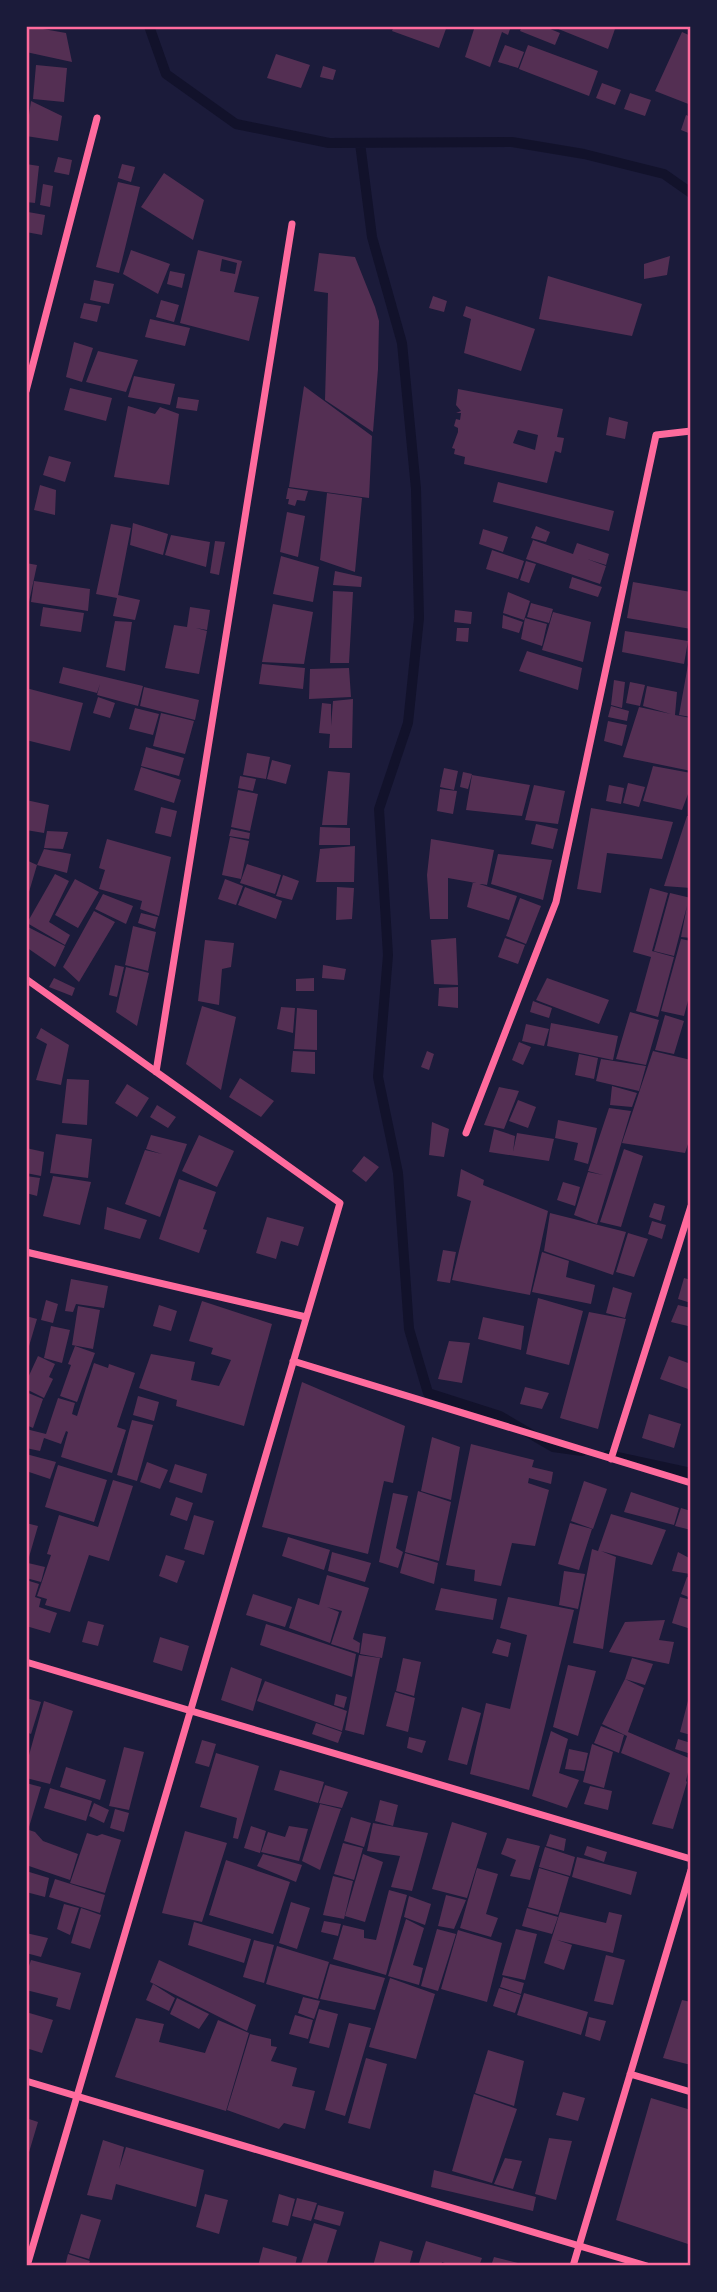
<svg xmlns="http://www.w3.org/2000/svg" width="717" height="2292" font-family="Lato,sans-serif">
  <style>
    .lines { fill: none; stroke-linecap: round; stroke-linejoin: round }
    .stream { stroke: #12122b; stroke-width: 10 }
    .building { fill: #542f53; fill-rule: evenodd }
    .minor { stroke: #ff6b9d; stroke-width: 7 }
    .neatline { fill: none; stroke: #ff6b9d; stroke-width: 2.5 }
  </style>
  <rect width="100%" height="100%" fill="#1b1b3a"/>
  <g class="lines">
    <!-- stream -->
    <path class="stream" d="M149,26L166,74L236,124L329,143L512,142L584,154L664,174L691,193
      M360,143L372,237L402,343L416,489L419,618L408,723L379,809L388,955L378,1077L398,1173L409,1329L428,1393L500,1416L553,1447L582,1451
      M608,1455L691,1473"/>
  </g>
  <!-- building -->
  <path class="building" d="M26,26L66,33L72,62L26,52Z
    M394,26H447L439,48L392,31Z
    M475,26H511L508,35L502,32L490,67L465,57Z
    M522,26H543L560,33L555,45L520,31Z
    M551,26H616L608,49Z
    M682,32L691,36V105L655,91Z
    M505,45L524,52L518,68L498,62Z
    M528,45L598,71L589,96L519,69Z
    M276,54L310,65L301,88L267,78Z
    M36,65L67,68L64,102L33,99Z
    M323,66L336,70L333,80L320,77Z
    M602,83L621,90L615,105L596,98Z
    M630,93L651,100L645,116L624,109Z
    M31,101L62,116L58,141L26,136Z
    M686,115L691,117V134L681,130Z
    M58,157L72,160L69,175L54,172Z
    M26,164L39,166L35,203L26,202Z
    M122,164L135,167L131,182L118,178Z
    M164,173L204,200L193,240L141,207Z
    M118,182L140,187L119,273L96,267Z
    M43,184L53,186L50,207L40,205Z
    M28,212L45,215L42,235L26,232Z
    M131,250L170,264L158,294L123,274Z
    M198,250L242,261L234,292L259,297L249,341L180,323ZM222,259L237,263L235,274L220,271Z
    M319,253L355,257L375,307L379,321L378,369L373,432L325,400L328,293L314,291Z
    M670,256L667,275L644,279V264Z
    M170,271L185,274L182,288L167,284Z
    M548,276L642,304L632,336L539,319Z
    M94,280L114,284L109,304L90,300Z
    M433,296L447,301L444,312L429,308Z
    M161,300L179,305L174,322L156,317Z
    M84,303L101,306L97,322L80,318Z
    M466,306L535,329L521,371L464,353L471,319L463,316Z
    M150,319L190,328L185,346L145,337Z
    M74,342L93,348L82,382L66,377Z
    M98,351L138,360L126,392L86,382Z
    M134,376L175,384L170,405L128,397Z
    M304,386L372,436L369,498L289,487Z
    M70,388L112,398L106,421L64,410Z
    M458,389L563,409L557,437L564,438L561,453L555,451L547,483L464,464L465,457L454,454L455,449L452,448L458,432V428L454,426L456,419L460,420L461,413H456L461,411L456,405ZM518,430L538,435L535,450L513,443Z
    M178,397L199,400L197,411L176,408Z
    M128,406L155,414L160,407L179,414L169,485L114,477Z
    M609,417L628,422L625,439L606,435Z
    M49,456L71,462L65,482L43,475Z
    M498,482L614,511L609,531L493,502Z
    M40,485L56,490L55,515L34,510Z
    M288,488L308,491L305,501L297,500L295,506L288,504L289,499H286Z
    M327,493L362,498L355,572L320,560Z
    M287,512L305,516L298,557L280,552Z
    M133,523L168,534L163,555L130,545Z
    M111,524L131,528L118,595L140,600L135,620L113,616L117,598L96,594Z
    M536,526L550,532L546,542L531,538Z
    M483,529L508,537L503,552L479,544Z
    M171,535L210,542L206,567L165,555Z
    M533,540L573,554L577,543L609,554L606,565L587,559L606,566L600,584L526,559Z
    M215,541L225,542L219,575L210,573Z
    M492,550L524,561L518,579L486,569Z
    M281,556L319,567L313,602L273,594Z
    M526,561L536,564L529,583L520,580Z
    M26,563L37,565L29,602H26Z
    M335,571L362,577L361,587L333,585Z
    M572,577L602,587L598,597L569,588Z
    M34,581L90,589L88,611L31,602Z
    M633,582L691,592V629L627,618Z
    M333,591L353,592L349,663H330Z
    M508,592L530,601L524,620L503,613Z
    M531,603L553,609L549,623L527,617Z
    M273,604L313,612L304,664L262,662Z
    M43,607L84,613L81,632L40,626Z
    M190,607L210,610L207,630L196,628L207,631L199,674L165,668L174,625L187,627Z
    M455,610L472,612L471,624L454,622Z
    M553,612L591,622L583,662L542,650Z
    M503,615L523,622L519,633L502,628Z
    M525,618L547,624L542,646L521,639Z
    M115,621L132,622L125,671L106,667Z
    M457,628H469L468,642L456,641Z
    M625,631L688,641L684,664L622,652Z
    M527,651L582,668L578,690L519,671Z
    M689,659H691V717L679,715Z
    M262,664L305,668L303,689L259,684Z
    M63,667L143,686L138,706L97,695L100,684L97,693L59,683Z
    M349,668L351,697L309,699L310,669Z
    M614,680L625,682L622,708L611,705Z
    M630,682L645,685L640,706L626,703Z
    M647,686L677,692L675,715L691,718V771L623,757L639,707L671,714L643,706Z
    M144,687L199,700L195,720L140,706Z
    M26,688L83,703L70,751L26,740Z
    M98,697L115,703L110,718L93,713Z
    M353,699L352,748H329L330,734L319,733L322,703L331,704V726L333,701Z
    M611,706L629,711L627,721L608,717Z
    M135,708L159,714L153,735L129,729Z
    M161,713L194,721L185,754L153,746Z
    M608,721L627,725L622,746L604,741Z
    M146,747L184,758L179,776L141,766Z
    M247,753L270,757L266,779L243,775Z
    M272,760L291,765L286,784L267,779Z
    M653,766L691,773V786L682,810L643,801Z
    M141,767L181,780L174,803L134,790Z
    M444,768L458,771L454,790L440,787Z
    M328,771L350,773L347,825H322Z
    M463,772L472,774L468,789L460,787Z
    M472,775L530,785L522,816L466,810Z
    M240,776L256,779L253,791L238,788Z
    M628,783L645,787L639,807L623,803Z
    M534,785L565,791L558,824L525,820Z
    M609,785L624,788L621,804L606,801Z
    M440,789L457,791L453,814L437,811Z
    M238,790L258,794L250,831L231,827Z
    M26,800L49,805L44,833L26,830Z
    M161,807L177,811L171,837L155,833Z
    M591,808L673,822L662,859L607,853L601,893L577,889Z
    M687,816H691V888L664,886Z
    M536,824L558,829L553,849L531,844Z
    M320,827L350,828V845H319Z
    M231,829L250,833L249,839L229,836Z
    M47,831L68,832L63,849L44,848Z
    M230,837L249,841L241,879L222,875Z
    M107,839L171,857L159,916L140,909L142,901L99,889L105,870L99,868Z
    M431,839L494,850L487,885L448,878V919H430L427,875Z
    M355,846L354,882H316L320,849Z
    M44,849L71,854L67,873L37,865L26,902V860L37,865Z
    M498,854L552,860L543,900L491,884Z
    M247,864L281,875L275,894L240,883Z
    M55,874L69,881L49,922L70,935L65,945L27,923Z
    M283,875L299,881L292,900L276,896Z
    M75,879L99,892L78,928L55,915Z
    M225,879L243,886L236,905L218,899Z
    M473,882L517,896L509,920L467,907Z
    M245,887L282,901L276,919L238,905Z
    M337,887L354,888L352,919L336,920Z
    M650,888L668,893L652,951L674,957L658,1017L636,1011L651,957L633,952Z
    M670,893L691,898V938L681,937L687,906L674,956L654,951Z
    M103,894L133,906L126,924L95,909Z
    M520,898L541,906L526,944L506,936Z
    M94,911L115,922L79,982L63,967Z
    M141,913L158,917L155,929L138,923Z
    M26,926L65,946L55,967L26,947Z
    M133,926L156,932L148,971L125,965Z
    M456,938L458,985L434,984L431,940Z
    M505,938L525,945L518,964L498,957Z
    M681,939L691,941V989L684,1016L661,1011Z
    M205,940L234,943L231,967L222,969L219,1005L198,1001Z
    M115,965L124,967L117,997L109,995Z
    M323,965L346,969L344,980L322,978Z
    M126,967L149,973L137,1026L116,1012Z
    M54,978L75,988L72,996L49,987Z
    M314,978V991H296V979Z
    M547,978L609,1000L599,1024L536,1000Z
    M458,987V1008L438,1006L439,988Z
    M533,1001L552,1008L549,1018L530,1012Z
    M202,1006L236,1017L221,1090L186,1064Z
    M281,1007L295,1008L293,1033L277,1029Z
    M297,1008L317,1010V1050L294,1049Z
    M630,1012L659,1020L646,1065L616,1059Z
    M665,1015L684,1021L674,1054L655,1050Z
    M551,1023L618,1036L613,1060L547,1046Z
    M526,1024L549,1029L544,1046L522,1041Z
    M41,1028L69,1045L61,1085L36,1080L47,1044L36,1038Z
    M519,1042L531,1047L523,1065L512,1060Z
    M293,1051L315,1052V1074L291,1072Z
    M427,1051L434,1054L429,1070L421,1067Z
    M653,1051L691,1060V1135L685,1153L622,1143Z
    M579,1054L598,1058L594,1079L575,1075Z
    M601,1059L646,1066L639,1091L596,1081Z
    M240,1078L274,1101L261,1117L229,1097Z
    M67,1079L89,1080L87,1125L62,1123Z
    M127,1084L149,1098L137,1117L115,1103Z
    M612,1086L637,1093L632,1107L610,1105Z
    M499,1087L519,1091L504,1129L484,1125Z
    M518,1100L536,1107L528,1128L509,1121Z
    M157,1105L176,1117L168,1128L150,1117Z
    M609,1108L631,1111L597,1224L574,1215L588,1172L603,1175L588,1171Z
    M558,1120L597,1128L588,1164L574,1160L578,1143L555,1138Z
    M432,1122L449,1129L444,1157L429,1155Z
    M494,1129L515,1136L513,1152L517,1133L554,1139L549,1161L489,1152Z
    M56,1134L92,1139L88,1178L50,1173Z
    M151,1135L187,1144L160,1217L125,1204L145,1150L162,1154L146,1149Z
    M199,1135L234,1151L217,1187L182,1171Z
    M26,1148L44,1152L41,1176L26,1173Z
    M624,1149L643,1156L621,1227L600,1222Z
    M364,1156L379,1167L366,1182L352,1171Z
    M461,1169L484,1180L483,1185L548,1211L530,1295L452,1280L471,1201L457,1196Z
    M26,1176L40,1178L37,1196L26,1193Z
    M53,1176L91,1182L80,1225L43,1216Z
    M179,1179L216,1192L203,1229L207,1230L199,1253L159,1239Z
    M563,1182L580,1187L575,1206L557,1200Z
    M654,1203L665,1206L661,1221L649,1217Z
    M107,1207L147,1220L140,1239L104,1229Z
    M550,1213L626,1232L613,1275L544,1251Z
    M267,1217L304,1227L298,1246L281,1241L276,1259L256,1253Z
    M652,1221L666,1225L662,1239L648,1234Z
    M628,1233L648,1239L634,1277L616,1272Z
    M443,1250L456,1252L450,1283L437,1281Z
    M542,1252L569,1261L566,1277L595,1285L591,1304L532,1292Z
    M684,1278L691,1280V1303L678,1299Z
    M71,1279L108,1286L104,1308L76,1304L73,1312L65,1311Z
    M613,1287L632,1293L625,1318L606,1313Z
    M538,1298L583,1311L569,1365L526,1354Z
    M46,1300L58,1304L53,1323L41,1320Z
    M202,1301L272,1324L244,1426L176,1406L177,1400L139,1388L151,1354L195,1362L191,1380L219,1386L231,1360L211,1354L213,1348L189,1341Z
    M159,1305L177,1311L171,1331L153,1326Z
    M678,1305L691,1308L688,1326L671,1322Z
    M78,1306L100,1310L93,1349L72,1345Z
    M589,1312L626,1319L598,1429L560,1418Z
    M26,1316L37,1319L27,1353H26Z
    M483,1317L524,1326L521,1350L478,1339Z
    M51,1326L70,1330L62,1363L44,1358Z
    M449,1341L470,1343L462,1383L438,1379Z
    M75,1346L95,1353L77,1402L60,1396L71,1365L68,1364Z
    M38,1356L55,1364L49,1377L53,1379L44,1398L26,1389V1382Z
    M669,1356L691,1364V1390L660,1379Z
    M94,1363L108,1368L109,1364L135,1373L117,1427L126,1430L112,1473L61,1457L68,1432L66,1431L61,1444L44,1438L40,1451L26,1448V1429L46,1434L58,1398L75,1403L72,1414L77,1416Z
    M302,1382L405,1426L393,1483L384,1481L368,1554L262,1527Z
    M525,1387L549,1393L542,1409L520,1404Z
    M26,1392L43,1399L33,1428L26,1425Z
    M138,1396L159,1402L154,1421L133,1415Z
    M649,1414L681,1424L674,1448L642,1438Z
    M132,1420L153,1425L137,1481L117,1475Z
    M432,1437L460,1447L451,1500L421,1491Z
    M471,1444L534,1460L532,1467L553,1472L551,1484L529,1478L528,1483L549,1490L535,1546L512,1543L501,1586L474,1581L475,1570L446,1565Z
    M26,1454L56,1462L50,1479L26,1471Z
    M147,1462L168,1470L160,1489L140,1482Z
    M175,1464L207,1474L202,1493L169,1482Z
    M58,1465L107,1480L94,1522L45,1507Z
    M113,1480L133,1486L109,1561L89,1555L70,1612L45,1605L47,1599L37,1596L51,1555L47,1554L59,1515L98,1527Z
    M584,1481L607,1489L593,1529L571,1521Z
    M418,1491L451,1502L439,1561L405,1552Z
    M631,1492L679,1508L674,1525L624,1512Z
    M393,1493L408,1496L396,1548L403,1552L398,1568L379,1562Z
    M176,1497L193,1503L187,1521L170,1515Z
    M681,1508L691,1511V1530L675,1526Z
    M611,1514L666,1530L652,1565L601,1551L616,1557L603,1649L573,1643L592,1549L598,1551Z
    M194,1515L214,1521L204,1555L184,1549Z
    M26,1523L38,1526L27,1564H26Z
    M570,1523L592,1529L579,1570L558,1564Z
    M288,1537L330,1550L324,1570L282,1556Z
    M332,1552L371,1563L365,1582L328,1571Z
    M678,1552L691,1559L690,1574L672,1571Z
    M405,1553L438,1563L434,1584L400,1573Z
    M166,1555L185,1561L177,1583L159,1576Z
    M28,1563L45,1567L41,1582L26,1578Z
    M564,1571L585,1574L578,1609L559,1605Z
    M327,1575L369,1588L353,1639L360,1643L359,1653L331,1644L342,1611L327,1607L339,1612L330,1643L289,1628L298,1598L319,1605Z
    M687,1577L691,1578V1598L681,1594Z
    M26,1580L39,1584L35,1597L41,1599L39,1607L57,1613L50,1633L26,1626Z
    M441,1588L497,1599L493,1620L435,1610Z
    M253,1594L292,1607L285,1627L246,1615Z
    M508,1597L574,1610L529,1790L470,1774L486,1703L510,1709L527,1635L500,1628Z
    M680,1597L691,1600V1629L672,1623Z
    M665,1620L659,1640L674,1642L669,1664L609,1652L625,1622Z
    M88,1621L104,1625L98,1646L82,1642Z
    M266,1624L356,1654L352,1677L260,1645Z
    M363,1633L386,1637L382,1658L360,1654Z
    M160,1637L189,1646L182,1671L153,1662Z
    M497,1639L511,1643L508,1657L492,1653Z
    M359,1655L380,1658L364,1735L345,1730Z
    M403,1658L421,1662L414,1696L396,1691Z
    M632,1658L653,1664L645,1685L625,1679Z
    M568,1665L596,1671L578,1736L553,1727Z
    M231,1667L262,1679L253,1711L221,1700Z
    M625,1679L644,1688L628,1732L691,1759L686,1781L687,1782L673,1829L652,1824L670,1773L621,1753L627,1736L602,1724Z
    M265,1681L347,1711L342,1731L257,1701Z
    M395,1692L415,1698L408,1732L386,1726Z
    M690,1693H691V1735L680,1732Z
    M336,1694L347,1697L344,1708L334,1705Z
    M26,1698L41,1702L31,1734L26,1732Z
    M44,1701L73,1711L50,1784L26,1778V1766Z
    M462,1707L481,1713L467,1765L448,1760Z
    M316,1723L342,1732L338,1743L312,1734Z
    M601,1726L624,1735L619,1753L594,1743Z
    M551,1731L568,1739L559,1773L579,1780L567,1808L532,1796Z
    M409,1737L426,1741L422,1753L407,1748Z
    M678,1739L691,1743V1754L675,1749Z
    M202,1740L216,1744L209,1767L195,1763Z
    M592,1744L613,1752L604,1788L583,1782Z
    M124,1747L144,1752L129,1810L109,1806Z
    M569,1749L588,1753L584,1771L565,1769Z
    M216,1753L259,1766L238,1839L233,1838L237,1818L200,1807Z
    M66,1767L106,1780L100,1800L60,1787Z
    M280,1770L324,1782L318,1803L274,1790Z
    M26,1783L41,1787L29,1827L26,1826Z
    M325,1785L348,1792L342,1808L319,1803Z
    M590,1786L612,1791L608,1810L584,1804Z
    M50,1788L92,1801L86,1821L44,1808Z
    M380,1800L398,1805L393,1826L375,1821Z
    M94,1803L109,1810L104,1823L89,1816Z
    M320,1804L341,1809L320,1870L302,1861Z
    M115,1809L129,1813L124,1832L110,1828Z
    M351,1817L371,1823L364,1847L344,1841Z
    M452,1822L487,1833L467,1898L432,1889Z
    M373,1823L428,1833L412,1891L391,1887L400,1856L367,1851Z
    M251,1826L266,1831L260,1853L244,1848Z
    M289,1826L308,1829L299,1861L261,1852L268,1832L285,1837Z
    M26,1829L35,1832L43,1841L78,1854L70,1880L26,1865Z
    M185,1831L227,1843L202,1922L162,1913Z
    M87,1833L97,1836L102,1834L121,1840L105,1893L70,1883Z
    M550,1834L566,1839L564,1851L546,1846Z
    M507,1838L540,1846L530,1880L510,1876L516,1860L501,1854Z
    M343,1843L363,1848L354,1880L334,1874Z
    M587,1846L607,1852L604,1862L584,1855Z
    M545,1847L575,1857L570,1876L539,1867Z
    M263,1854L302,1865L296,1882L257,1866Z
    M363,1854L383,1862L365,1922L345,1916Z
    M577,1857L637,1872L631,1895L572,1877Z
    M226,1860L290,1882L273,1934L209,1915Z
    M477,1868L498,1874L486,1914L498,1918L491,1937L460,1928Z
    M539,1868L569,1877L558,1915L528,1907Z
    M26,1871L49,1878L45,1897L26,1892Z
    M333,1876L353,1881L344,1919L323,1915Z
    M55,1879L105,1895L100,1913L49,1897Z
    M389,1890L407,1895L386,1975L333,1959L343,1925L364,1930V1938L376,1940Z
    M446,1895L466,1900L454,1929L438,1926Z
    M409,1896L431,1904L425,1925L404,1917Z
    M291,1902L310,1908L297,1949L279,1943Z
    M64,1904L79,1908L70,1935L57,1929Z
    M81,1908L101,1915L90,1949L71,1943Z
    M527,1908L558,1917L552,1934L522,1926Z
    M560,1912L606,1923L609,1912L622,1915L613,1953L557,1940L572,1945L564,1970L544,1963Z
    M406,1919L424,1928L413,1965L423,1968L419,1985L388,1976Z
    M324,1921L341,1924L338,1936L321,1932Z
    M194,1922L251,1939L244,1963L188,1945Z
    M437,1929L456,1934L438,1991L421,1986Z
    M516,1929L537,1934L525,1980L502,1975Z
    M458,1930L502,1943L487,2002L441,1989Z
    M26,1933L48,1938L41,1957L26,1953Z
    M254,1940L274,1945L264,1983L243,1977Z
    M277,1946L329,1962L318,1999L266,1984Z
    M606,1955L625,1960L613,2005L594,2001Z
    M31,1960L81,1973L70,2010L56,2006L58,1998L26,1990V1975Z
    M159,1960L256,2005L247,2031L150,1982Z
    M330,1964L385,1978L375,2010L320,1999Z
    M503,1977L524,1983L521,1994L500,1987Z
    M390,1978L435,1994L416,2059L369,2047Z
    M153,1984L175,1998L169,2011L146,2000Z
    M499,1988L521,1995L515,2013L493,2006Z
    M524,1993L588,2012L581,2035L517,2015Z
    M303,1997L320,2001L314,2019L298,2013Z
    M177,1998L209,2014L199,2029L170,2014Z
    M682,2000L691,2002V2065L663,2058Z
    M319,2009L338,2014L329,2048L309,2043Z
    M26,2012L53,2020L42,2053L26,2048Z
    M295,2015L313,2020L308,2039L289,2034Z
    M589,2017L606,2021L600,2041L585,2036Z
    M136,2018L164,2024L159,2042L205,2053L218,2020L249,2033L226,2111L115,2077Z
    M349,2023L371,2028L345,2116L325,2110Z
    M250,2034L271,2039V2046L277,2047L271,2061L297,2068L292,2086L315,2091L305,2129L284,2123L279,2129L227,2110Z
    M488,2050L524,2061L514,2106L475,2093Z
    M366,2058L387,2064L370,2129L348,2123Z
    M563,2092L585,2098L578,2121L556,2115Z
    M474,2094L517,2109L492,2183L452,2171Z
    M651,2098L691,2110V2245L616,2220Z
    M26,2118L38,2122L27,2159H26Z
    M549,2138L572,2141L556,2200L535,2194Z
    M103,2140L124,2147L119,2169L126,2147L204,2170L196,2207L116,2184L112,2200L87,2195Z
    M505,2158L522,2161L513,2189L494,2184Z
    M434,2170L536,2197L533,2211L431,2187Z
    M205,2194L228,2200L219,2234L196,2227Z
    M279,2194L295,2199L288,2226L272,2222Z
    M297,2198L317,2203L311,2221L292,2216Z
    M318,2205L344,2212L340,2226L314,2219Z
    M81,2214L101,2220L89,2259L69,2253Z
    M314,2223L337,2230L326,2266L301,2264Z
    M380,2241L413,2251L409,2266H373Z
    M426,2241L482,2258L479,2266H453L442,2262L441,2266H418Z
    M263,2247L297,2257L295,2266H258Z
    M68,2254L90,2261L88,2266H65Z
    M494,2257L526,2265V2266H491Z"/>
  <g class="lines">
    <!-- minor -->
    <path class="minor" d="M26,391L97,118
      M26,979L340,1203L27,2266
      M156,1072L292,224
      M466,1133L556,902L656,435L691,431
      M26,1252L306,1317
      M293,1361L691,1483
      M611,1459L691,1206
      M26,1662L691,1859
      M630,2074L691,2092
      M26,2081L647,2266
      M573,2266L691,1870"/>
  </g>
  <!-- border -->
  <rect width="717" height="2292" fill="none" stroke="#1b1b3a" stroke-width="56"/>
  <rect x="28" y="28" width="661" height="2236" class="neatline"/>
</svg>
